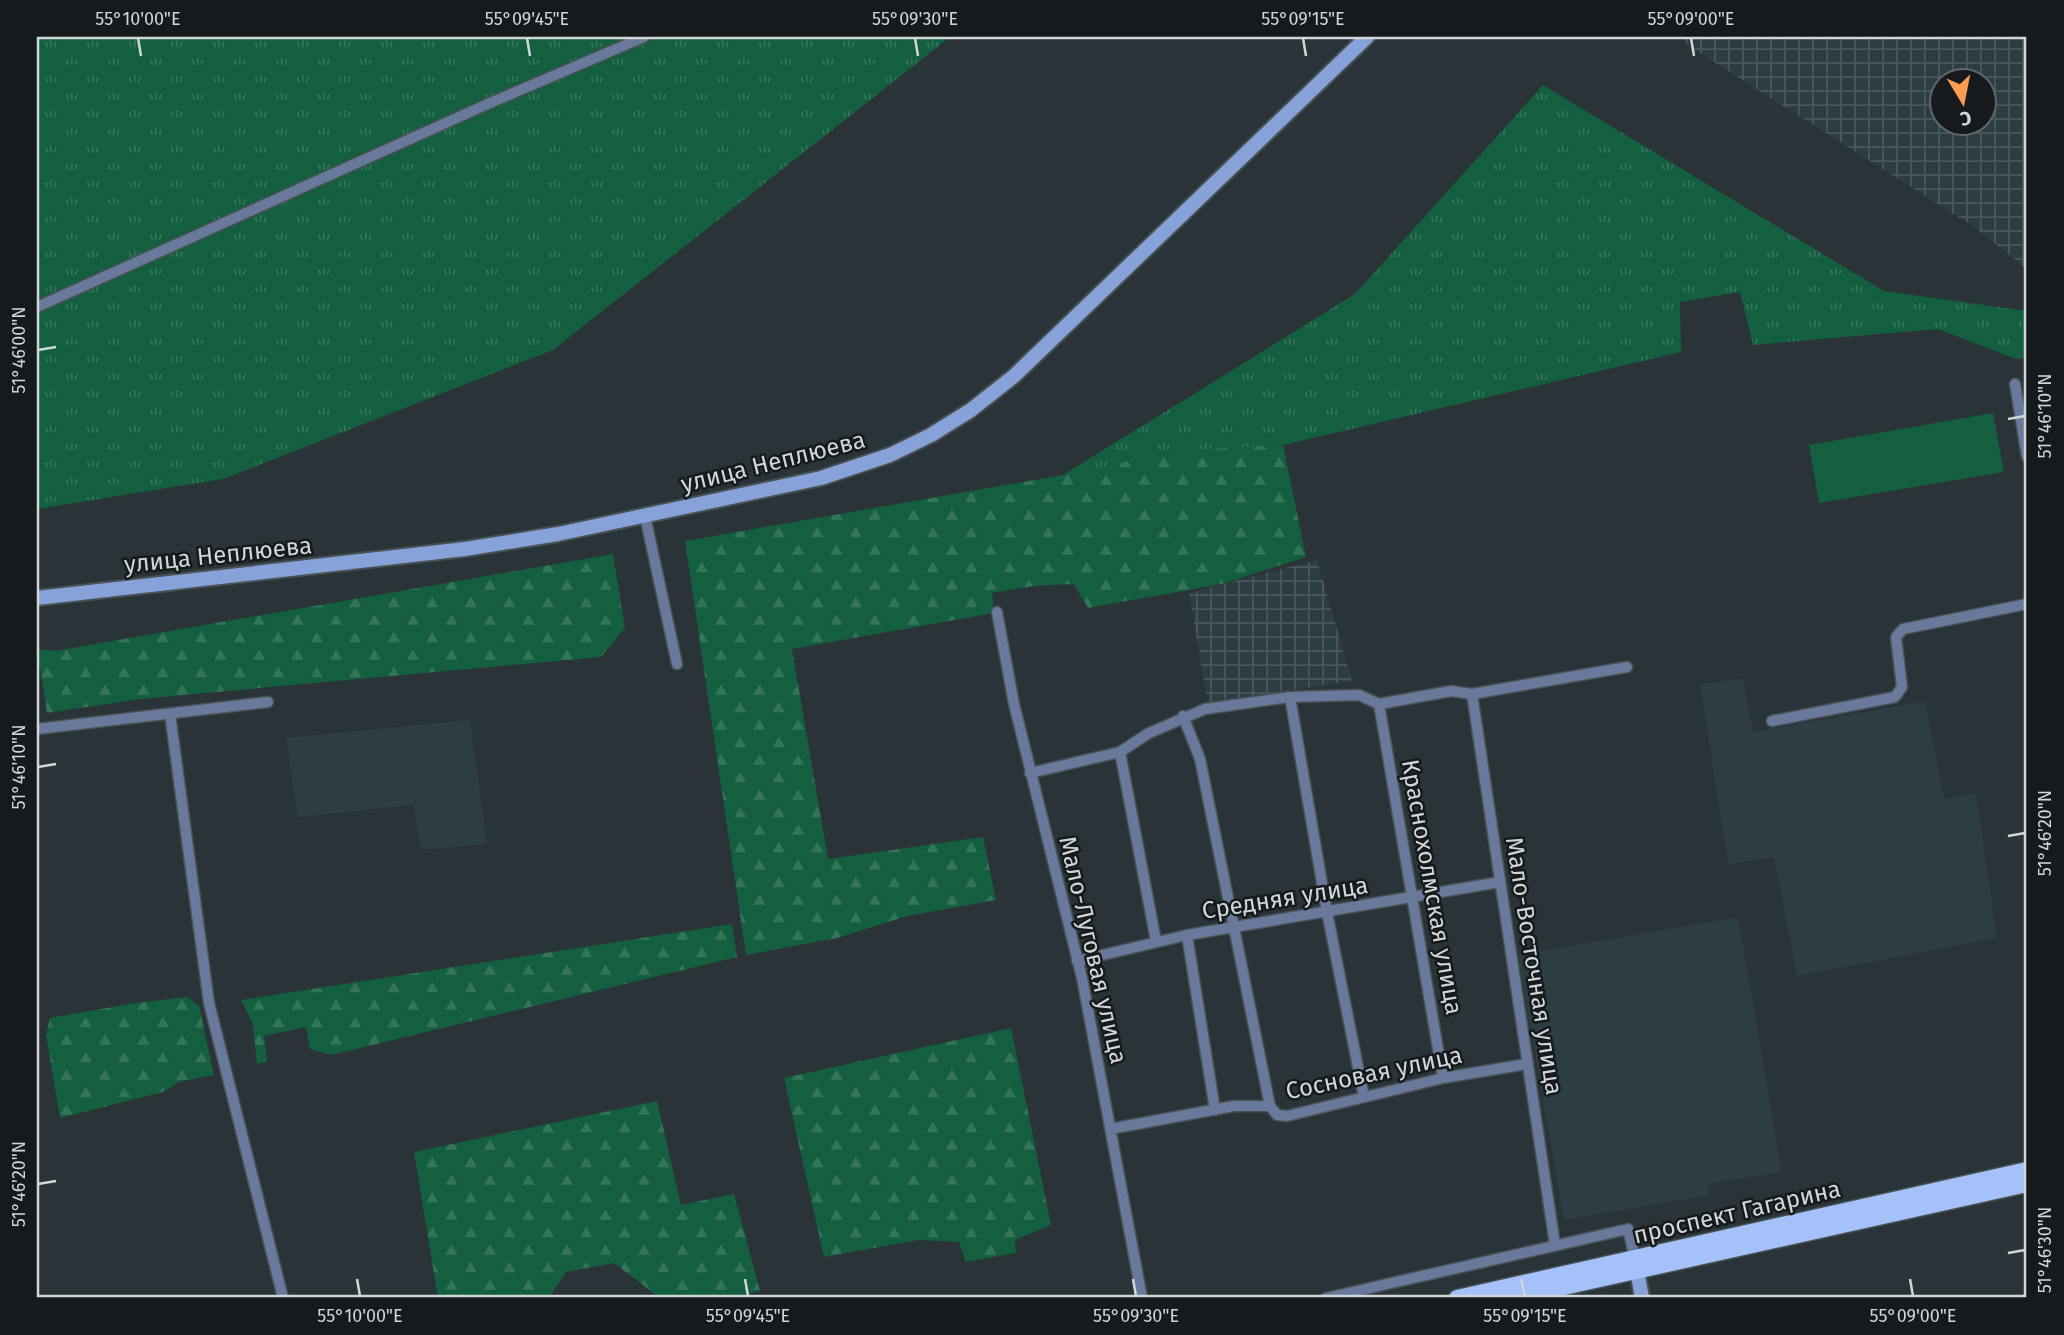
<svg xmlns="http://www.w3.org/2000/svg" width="2064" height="1335" font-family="'Fira Sans',sans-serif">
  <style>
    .built { fill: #2d3d44 }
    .industrial { fill: url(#industrial-grid); fill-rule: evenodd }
    .grass { fill: url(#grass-tufts) }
    .forest { fill: url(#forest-firs) }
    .pitch { fill: #135f3f }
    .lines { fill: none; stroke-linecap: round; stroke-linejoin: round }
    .minor-casing { stroke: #485154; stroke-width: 13 }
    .secondary-casing { stroke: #485154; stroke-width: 18 }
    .primary-casing { stroke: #485154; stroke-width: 19 }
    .minor { stroke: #68799b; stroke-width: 10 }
    .secondary { stroke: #87a2d8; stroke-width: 14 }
    .primary { stroke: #a5c1f9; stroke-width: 16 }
    .ticks { fill: none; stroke: #d1d7d9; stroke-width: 2.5 }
    .labels { text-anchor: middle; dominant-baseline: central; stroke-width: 5; stroke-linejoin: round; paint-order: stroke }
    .street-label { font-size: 24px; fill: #d1d7d9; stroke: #161a1c }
    .neatline { fill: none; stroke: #d1d7d9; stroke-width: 2.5 }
    .ticks-label { font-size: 18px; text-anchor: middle; fill: #d1d7d9 }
  </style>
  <defs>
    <pattern id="industrial-grid" width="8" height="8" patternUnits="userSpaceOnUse" patternTransform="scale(1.75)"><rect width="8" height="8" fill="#2d3d44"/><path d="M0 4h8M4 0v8" fill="none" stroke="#4a585e"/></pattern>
    <pattern id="grass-tufts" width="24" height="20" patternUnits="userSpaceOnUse" patternTransform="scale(1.75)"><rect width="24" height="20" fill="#135f3f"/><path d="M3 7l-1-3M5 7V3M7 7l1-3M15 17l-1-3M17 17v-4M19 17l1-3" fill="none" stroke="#34755a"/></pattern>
    <pattern id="forest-firs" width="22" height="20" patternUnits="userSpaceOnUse" patternTransform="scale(1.75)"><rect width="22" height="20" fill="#135f3f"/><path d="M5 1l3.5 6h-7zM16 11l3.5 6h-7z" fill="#34755a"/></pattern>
  </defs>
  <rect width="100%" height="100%" fill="#2a3337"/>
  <!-- built -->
  <path class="built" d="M1743,679L1753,732L1925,701L1944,799L1976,793L1997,938L1797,976L1774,857L1728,864L1700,684Z
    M470,720L487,844L421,850L413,805L298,817L286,738Z
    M1738,917L1782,1172L1708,1184L1710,1195L1564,1220L1518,955Z"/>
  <!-- industrial -->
  <path class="industrial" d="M1680,37H2027V269L1974,227L1692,48ZM1941,80H1983V122H1941Z
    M1317,560L1352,681L1208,703L1189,593Z"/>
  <!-- grass -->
  <path class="grass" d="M37,37H950L553,350L223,479L37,509Z
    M1543,85L1884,291L2027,311V357L2016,359L1938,329L1753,345L1740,292L1680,302L1681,352L1283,445L1063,475L1355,294Z"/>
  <!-- forest -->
  <path class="forest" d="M1283,445L1306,557L1222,584L1088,608L1074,584L1034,586L992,593L994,613L792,649L828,859L983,837L996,900L907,916L837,938L746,955L685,541L1063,475L1175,451Z
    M613,554L625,628L601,657L140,699L47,713L40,668L37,667V649L55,651Z
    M732,924L737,957L331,1055L310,1049L306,1027L264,1036L267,1062L257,1064L253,1024L241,1000Z
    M187,997L199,1006L214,1075L179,1082L163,1092L60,1118L46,1035L50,1018L135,1003Z
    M1011,1028L1051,1225L1015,1240L1016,1253L966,1262L959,1242L918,1240L824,1257L784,1078Z
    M657,1101L681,1205L734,1194L760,1291L733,1298H660L614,1263L566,1272L549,1298H495L494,1294L471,1298H438L414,1152Z"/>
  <!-- pitch -->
  <path class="pitch" d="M1993,413L2004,472L1819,503L1809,445Z"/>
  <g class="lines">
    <defs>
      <path id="minor" d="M37,307L490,103L644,37
        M2015,384L2027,457
        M645,516L677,664
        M997,612L1014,704L1082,978L1142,1298
        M1472,694L1555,1245
        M1290,697L1327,912L1364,1097
        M1379,704L1443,1078
        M170,714L209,1003L283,1298
        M1183,716L1200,759L1270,1106
        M1772,721L1895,697L1902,687L1896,637L1903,629L2027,604
        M37,729L268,702
        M1120,752L1156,941
        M1030,773L1120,752L1149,733L1205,709L1290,697L1359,695L1379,704L1451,691L1472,694L1627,667
        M1187,935L1215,1110
        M1077,961L1187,935L1500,882
        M1110,1129L1234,1106H1270L1277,1115L1287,1116L1443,1078L1527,1064
        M1326,1298L1628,1229L1635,1259"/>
      <path id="secondary" d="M37,598L465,549L558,534L821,478L890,455L931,435L971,410L1014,376L1367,37
        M1637,1270L1642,1298"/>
      <path id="primary" d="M1457,1298L2027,1170
        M1514,1298L2027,1184"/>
    </defs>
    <!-- minor casing -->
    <use href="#minor" class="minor-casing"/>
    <!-- secondary casing -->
    <use href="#secondary" class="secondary-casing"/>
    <!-- primary casing -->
    <use href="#primary" class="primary-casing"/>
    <!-- minor -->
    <use href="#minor" class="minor"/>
    <!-- secondary -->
    <use href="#secondary" class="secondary"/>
    <!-- primary -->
    <use href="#primary" class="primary"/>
  </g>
  <!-- ticks -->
  <path class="ticks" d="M138,38L141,56M527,38L530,56M915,38L918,56M1303,38L1306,56M1691,38L1694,56M38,350L56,347M2008,419L2025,416M38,767L56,764M2008,836L2025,833M38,1184L56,1181M2008,1253L2025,1250M357,1279L360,1296M745,1279L748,1296M1133,1279L1136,1296M1521,1279L1525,1296M1910,1279L1913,1296"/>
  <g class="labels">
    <!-- street labels -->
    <g class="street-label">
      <text transform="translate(773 462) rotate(-14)">улица Неплюева</text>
      <text transform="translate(218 555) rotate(-6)">улица Неплюева</text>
      <text transform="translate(1432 887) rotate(80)">Краснохолмская улица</text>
      <text transform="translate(1285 898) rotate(-9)">Средняя улица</text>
      <text transform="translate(1093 950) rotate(77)">Мало-Луговая улица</text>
      <text transform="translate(1534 966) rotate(81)">Мало-Восточная улица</text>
      <text transform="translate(1374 1073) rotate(-12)">Сосновая улица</text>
      <text transform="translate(1737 1212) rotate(-13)">проспект Гагарина</text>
    </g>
  </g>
  <!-- border -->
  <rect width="2064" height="1335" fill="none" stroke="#161a1c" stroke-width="77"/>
  <!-- north arrow -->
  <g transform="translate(1963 102) rotate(170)"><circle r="33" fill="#161a1c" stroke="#616668" stroke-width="2"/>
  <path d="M0-5L12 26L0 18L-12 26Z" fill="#fd9d54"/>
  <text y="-10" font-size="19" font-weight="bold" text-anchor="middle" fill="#d1d7d9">С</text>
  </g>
  <rect x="38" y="38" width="1987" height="1258" class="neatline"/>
  <g class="ticks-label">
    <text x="138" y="25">55°10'00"E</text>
    <text x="527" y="25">55°09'45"E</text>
    <text x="915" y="25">55°09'30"E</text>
    <text x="1303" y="25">55°09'15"E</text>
    <text x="1691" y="25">55°09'00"E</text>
    <text transform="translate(19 350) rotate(-90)" y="6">51°46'00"N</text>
    <text transform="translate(2045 416) rotate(-90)" y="6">51°46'10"N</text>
    <text transform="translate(19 767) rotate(-90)" y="6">51°46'10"N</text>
    <text transform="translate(2045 833) rotate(-90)" y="6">51°46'20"N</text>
    <text transform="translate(19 1184) rotate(-90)" y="6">51°46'20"N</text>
    <text transform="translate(2045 1250) rotate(-90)" y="6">51°46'30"N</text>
    <text x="360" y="1322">55°10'00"E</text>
    <text x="748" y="1322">55°09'45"E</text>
    <text x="1136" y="1322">55°09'30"E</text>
    <text x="1525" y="1322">55°09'15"E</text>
    <text x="1913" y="1322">55°09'00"E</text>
  </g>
</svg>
